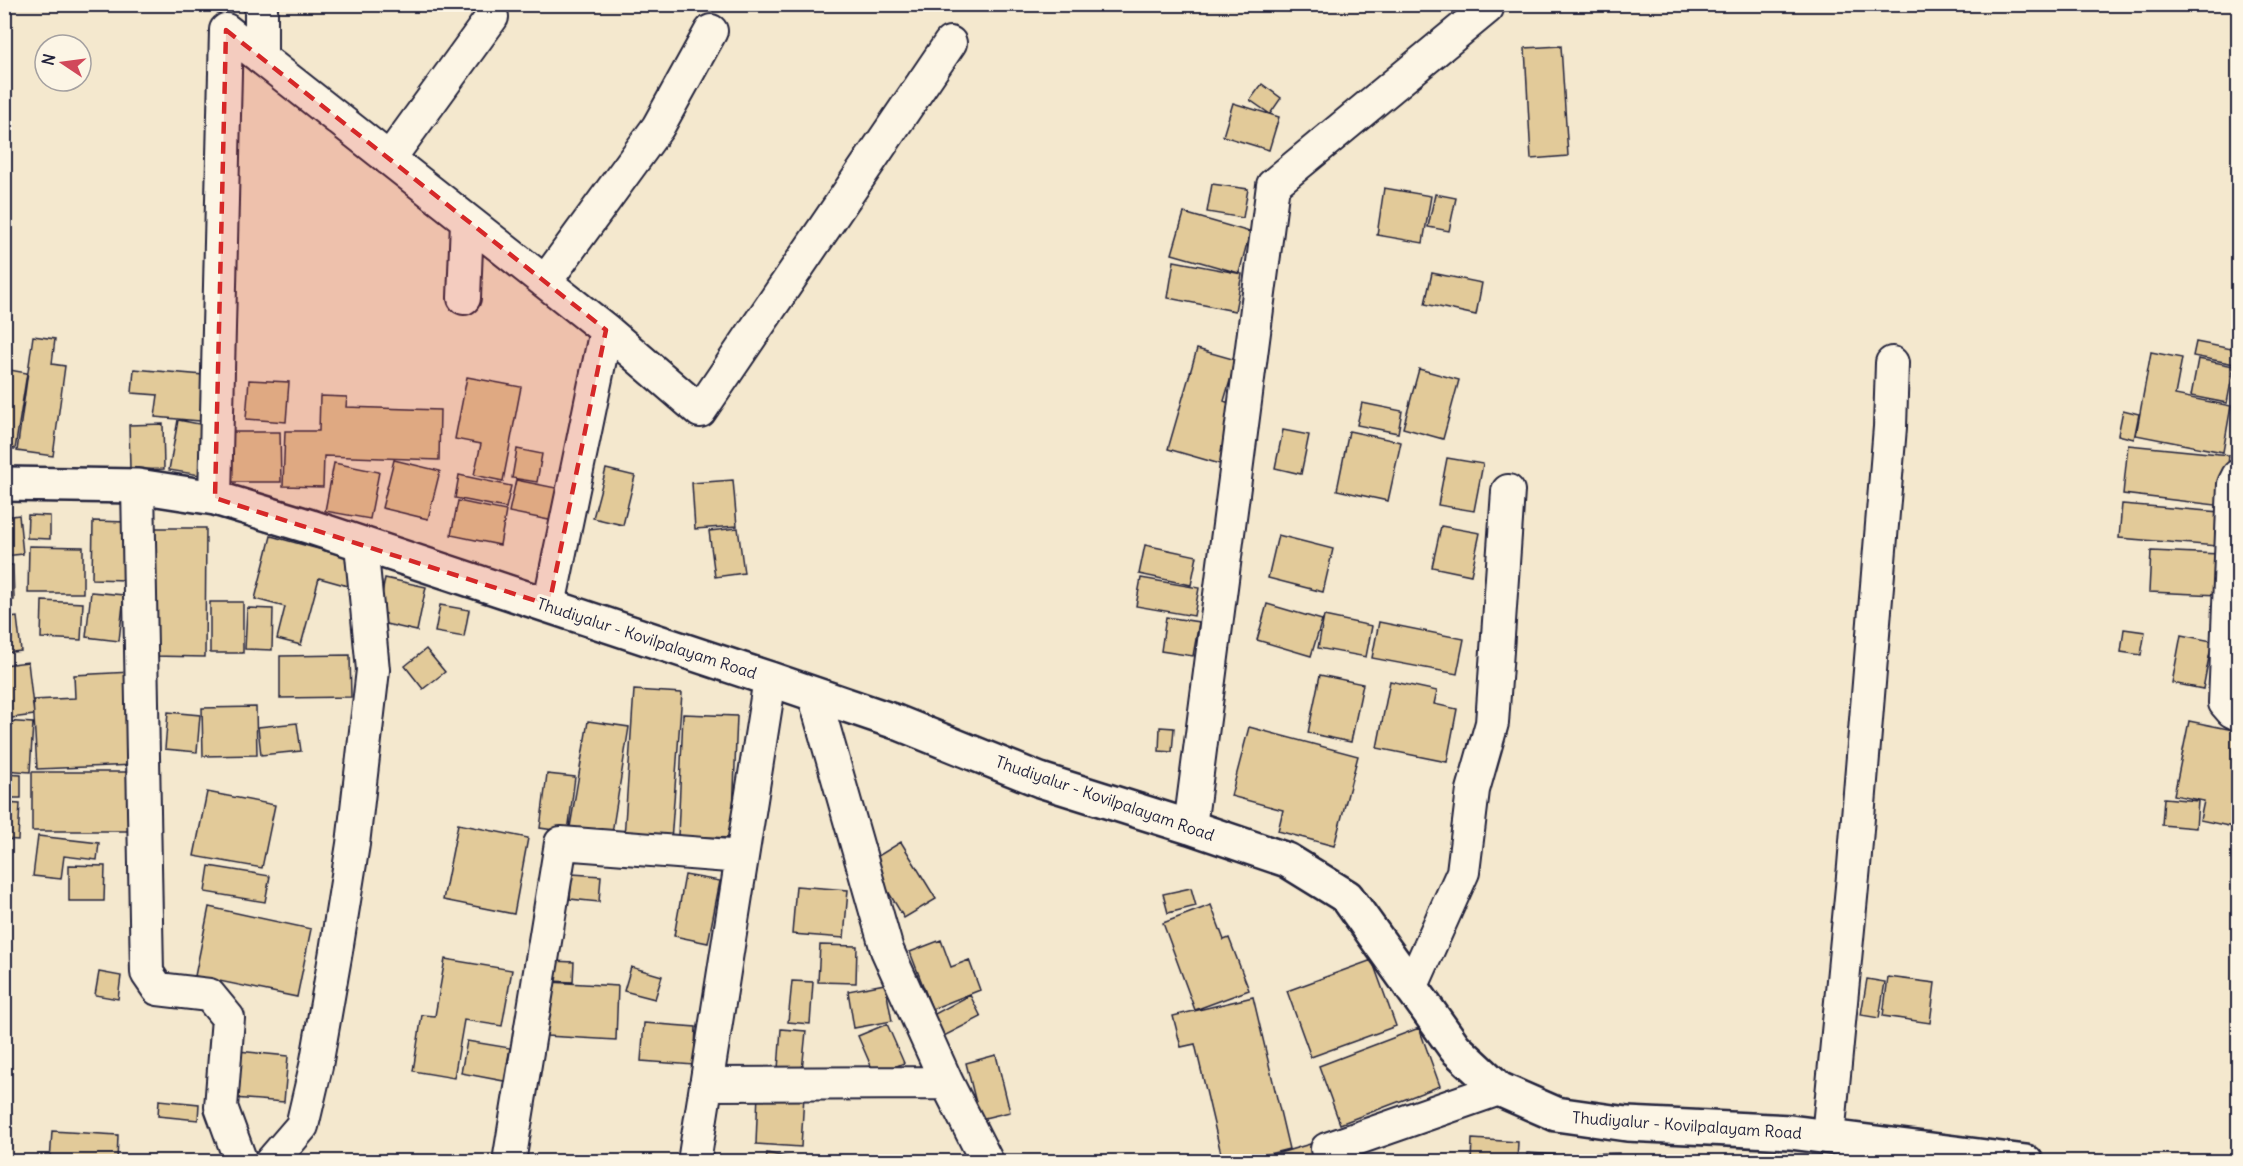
<svg xmlns="http://www.w3.org/2000/svg" width="2243" height="1166" font-family="Delius,sans-serif">
  <style>
    .building { fill: #e2ca99; stroke: #22223b; stroke-width: 1.5 }
    .lines { fill: none; stroke-linecap: round; stroke-linejoin: round }
    .street-casing { stroke: #22223b; stroke-width: 36 }
    .secondary-casing { stroke: #22223b; stroke-width: 38 }
    .street { stroke: #fcf5e5; stroke-width: 32 }
    .secondary { stroke: #fcf5e5; stroke-width: 33 }
    .marked { fill: #d62828; fill-opacity: 0.2; stroke: #d62828; stroke-width: 4.5; stroke-dasharray: 12 8; stroke-linejoin: round }
    .labels { text-anchor: middle; dominant-baseline: central; stroke-width: 6; stroke-linejoin: round; paint-order: stroke }
    .street-label { font-size: 16px; fill: #22223b; stroke: #fcf5e5 }
  </style>
  <rect width="100%" height="100%" fill="#f4e8ce"/>
  <filter id="ink" filterUnits="userSpaceOnUse"><feTurbulence type="fractalNoise" baseFrequency=".0167" numOctaves="2"/><feDisplacementMap in="SourceGraphic" scale="12" xChannelSelector="R" yChannelSelector="G"/><feConvolveMatrix kernelMatrix="1 2 1 2 8 2 1 2 1" color-interpolation-filters="sRGB"/></filter>
  <g filter="url(#ink)">
    <!-- building -->
    <path class="building" d="M1561,46L1568,156L1531,159L1525,48Z
      M1262,84L1281,98L1270,114L1250,100Z
      M1233,103L1279,117L1269,150L1223,136Z
      M1212,184L1248,189L1243,218L1207,212Z
      M1384,188L1431,196L1423,243L1377,235Z
      M1435,194L1456,198L1449,231L1428,227Z
      M1184,213L1250,232L1239,273L1172,254Z
      M1174,261L1242,274L1235,311L1168,298Z
      M1432,273L1482,283L1476,315L1425,304Z
      M33,336L55,339L52,364L65,366L53,456L17,451Z
      M2196,342L2237,350L2235,364L2193,356Z
      M1197,349L1236,360L1224,401L1237,406L1220,464L1168,449Z
      M2151,352L2182,358L2175,395L2231,406L2223,452L2136,435Z
      M2198,359L2234,366L2227,403L2191,396Z
      M4,369L27,373L15,449L4,447Z
      M134,369L215,376L211,422L155,417L158,395L132,393Z
      M1419,369L1459,380L1443,439L1403,428Z
      M467,377L521,387L503,481L474,475L481,444L455,439Z
      M249,380L289,382L286,422L246,419Z
      M320,396L347,397L346,407L440,410L439,460L324,456L323,487L283,486L285,431H319Z
      M1362,403L1402,411L1398,433L1357,425Z
      M2123,410L2139,414L2134,439L2118,435Z
      M178,420L215,427L206,476L169,470Z
      M163,424L164,469L130,470L129,425Z
      M1283,430L1309,435L1301,474L1275,468Z
      M1349,431L1401,442L1388,501L1337,490Z
      M228,432H280L281,482H228Z
      M2128,445L2229,455L2224,506L2123,494Z
      M517,449L542,454L537,482L512,478Z
      M1447,458L1483,464L1474,511L1438,505Z
      M394,460L440,471L428,519L382,508Z
      M334,463L379,472L370,519L325,511Z
      M606,469L635,476L623,525L593,518Z
      M459,475L511,486L506,508L455,498Z
      M516,480L566,490L559,522L509,512Z
      M733,480L737,526L695,529L692,483Z
      M458,501L506,511L500,545L451,535Z
      M2122,504L2220,512L2217,546L2119,538Z
      M19,515L23,554L4,556V517Z
      M28,515L50,516V539L27,538Z
      M93,521L127,522L126,580L92,579Z
      M1441,526L1480,533L1471,575L1432,567Z
      M154,528H206L205,657L152,656Z
      M738,528L744,573L715,577L709,531Z
      M1278,535L1333,549L1323,592L1268,578Z
      M271,536L355,559L348,586L319,578L301,645L277,639L285,607L255,599Z
      M1145,545L1197,556L1191,585L1139,574Z
      M29,546L83,547V593H28Z
      M2151,551L2220,554L2219,595L2149,592Z
      M4,565H13L14,600H4Z
      M385,578L426,587L417,631L377,622Z
      M1141,578L1199,588L1194,616L1136,606Z
      M91,592L124,595L119,641L86,637Z
      M42,601L83,603L81,640L41,638Z
      M210,602H243V653H210Z
      M1267,604L1322,620L1311,656L1257,640Z
      M440,605L469,610L464,637L435,632Z
      M247,608L273,609L272,650L245,649Z
      M1324,616L1372,626L1366,657L1318,648Z
      M17,617L21,651L4,653V619Z
      M1166,617L1199,622L1193,656L1161,651Z
      M1379,622L1464,639L1457,674L1372,658Z
      M2124,629L2145,632L2141,655L2121,652Z
      M2181,635L2212,641L2203,689L2172,683Z
      M426,649L445,672L423,689L405,666Z
      M350,655L351,697L280,698V656Z
      M28,662L34,715L4,719V665Z
      M131,672L135,765L37,769L33,700L75,698L74,675Z
      M1320,675L1363,684L1351,742L1308,733Z
      M1390,681L1437,691L1434,704L1457,709L1447,762L1377,748Z
      M634,690L682,693L671,841L624,838Z
      M256,707L257,755L203,756L202,708Z
      M168,712L200,715L197,752L165,749Z
      M683,714L737,716L732,838L678,836Z
      M4,721L33,723L30,772L4,770Z
      M588,721L629,727L612,833L570,827Z
      M2189,721L2238,731V828L2200,820L2204,801L2174,795Z
      M297,723L301,751L261,755L258,727Z
      M1160,727L1174,728L1172,752L1159,751Z
      M1249,727L1358,756L1334,846L1278,831L1283,810L1231,796Z
      M32,772H134V831H32Z
      M4,774L21,775V798H4Z
      M547,774L575,777L568,832L540,828Z
      M207,792L275,805L262,868L194,856Z
      M2164,798L2198,801L2196,828L2162,825Z
      M4,803L20,804L18,840L4,839Z
      M458,824L528,838L514,914L443,900Z
      M38,836L99,843L97,860L64,856L61,879L33,876Z
      M901,842L936,899L904,918L870,861Z
      M69,865L105,866L104,901H69Z
      M209,866L270,876L265,902L205,892Z
      M572,874L601,876L599,902L570,899Z
      M685,875L720,881L708,943L674,936Z
      M796,886L848,890L844,938L792,934Z
      M1191,888L1196,906L1168,913L1163,894Z
      M1211,905L1224,940L1229,938L1249,990L1195,1010L1163,923Z
      M209,907L311,929L297,997L195,976Z
      M941,940L951,967L969,960L980,990L932,1009L910,952Z
      M820,945L857,946L856,983L818,982Z
      M445,959L512,970L502,1026L464,1020L454,1078L413,1071L422,1015L435,1016Z
      M1372,960L1396,1026L1311,1057L1287,991Z
      M552,961L574,962L573,982L551,981Z
      M631,967L662,976L655,999L624,991Z
      M99,972L121,976L118,999L95,995Z
      M1888,977L1935,983L1930,1023L1883,1016Z
      M1867,979L1885,982L1879,1018L1861,1015Z
      M792,981L813,982L810,1024L788,1022Z
      M549,982L618,986L616,1040L546,1036Z
      M885,984L892,1021L854,1028L848,991Z
      M970,995L981,1017L944,1036L933,1015Z
      M1253,997L1289,1149L1237,1162H1223L1195,1044L1181,1047L1173,1016Z
      M644,1023L696,1027L694,1065L641,1061Z
      M887,1024L904,1063L875,1075L858,1036Z
      M1419,1028L1440,1086L1340,1124L1319,1066Z
      M781,1029L806,1031L802,1071L778,1069Z
      M467,1041L510,1048L504,1081L461,1073Z
      M238,1051L288,1056L284,1102L233,1098Z
      M996,1055L1010,1112L980,1119L966,1063Z
      M758,1092L804,1095L801,1147L756,1144Z
      M159,1100L199,1104L198,1120L158,1116Z
      M52,1131L118,1135L117,1162H50Z
      M1472,1139L1518,1142L1517,1162H1471Z
      M1317,1142L1322,1162H1249Z
      M767,1153L795,1159L794,1162H766Z
      M1527,1153L1575,1156V1162H1526Z
      M1619,1153V1162H1578V1154Z"/>
    <g class="lines">
      <defs>
        <path id="street" d="M261,58V4
          M389,159L492,17
          M545,282L658,127L711,31
          M464,298L467,221
          M606,330L700,411L950,43
          M2238,476L2234,484L2225,703L2232,711L2238,714
          M138,486L147,973L158,989L209,995L228,1018L221,1107L241,1162
          M215,498L226,30L606,330L549,605
          M814,694L887,950L947,1083L987,1162
          M1190,827L1273,185L1487,8V4
          M1411,988L1463,872L1473,790L1492,723L1508,491
          M706,1084L947,1083
          M1828,1137L1854,866L1890,427L1892,363
          M271,1162L302,1126L316,1066L336,951L353,844L373,670L361,544
          M509,1162L561,843L742,857
          M694,1162L770,679
          M1333,1162L1327,1149L1499,1089"/>
        <path id="secondary" d="M4,484L138,486L215,498L311,527L770,679L896,722L1040,780L1190,827L1287,860L1347,897L1455,1048L1499,1089L1556,1114L1627,1124L1790,1132L2026,1162"/>
      </defs>
      <!-- street casing -->
      <use href="#street" class="street-casing"/>
      <!-- secondary casing -->
      <use href="#secondary" class="secondary-casing"/>
      <!-- street -->
      <use href="#street" class="street"/>
      <!-- secondary -->
      <use href="#secondary" class="secondary"/>
    </g>
  </g>
  <!-- marked area -->
  <path class="marked" d="M226,30L606,330L549,605L215,498Z"/>
  <g class="labels">
    <!-- street labels -->
    <g class="street-label">
      <text transform="translate(647 638) rotate(18)">Thudiyalur - Kovilpalayam Road</text>
      <text transform="translate(1105 798) rotate(19)">Thudiyalur - Kovilpalayam Road</text>
      <text transform="translate(1687 1125) rotate(4)">Thudiyalur - Kovilpalayam Road</text>
    </g>
  </g>
  <!-- margin -->
  <rect width="2243" height="1166" fill="none" stroke="#fcf5e5" stroke-width="24"/>
  <rect x="12" y="12" width="2219" height="1142" fill="none" stroke="#22223b" stroke-width="2" filter="url(#ink)"/>
  <!-- north arrow -->
  <g transform="translate(63 63) rotate(283)"><circle r="28" fill="#fcf5e5" stroke="#a5a1a1" stroke-width="1.5"/>
  <path d="M0-4.5L10 22L0 15L-10 22Z" fill="#d1495b"/>
  <text y="-9" font-size="16" font-weight="bold" text-anchor="middle" fill="#22223b">N</text>
  </g>
</svg>
